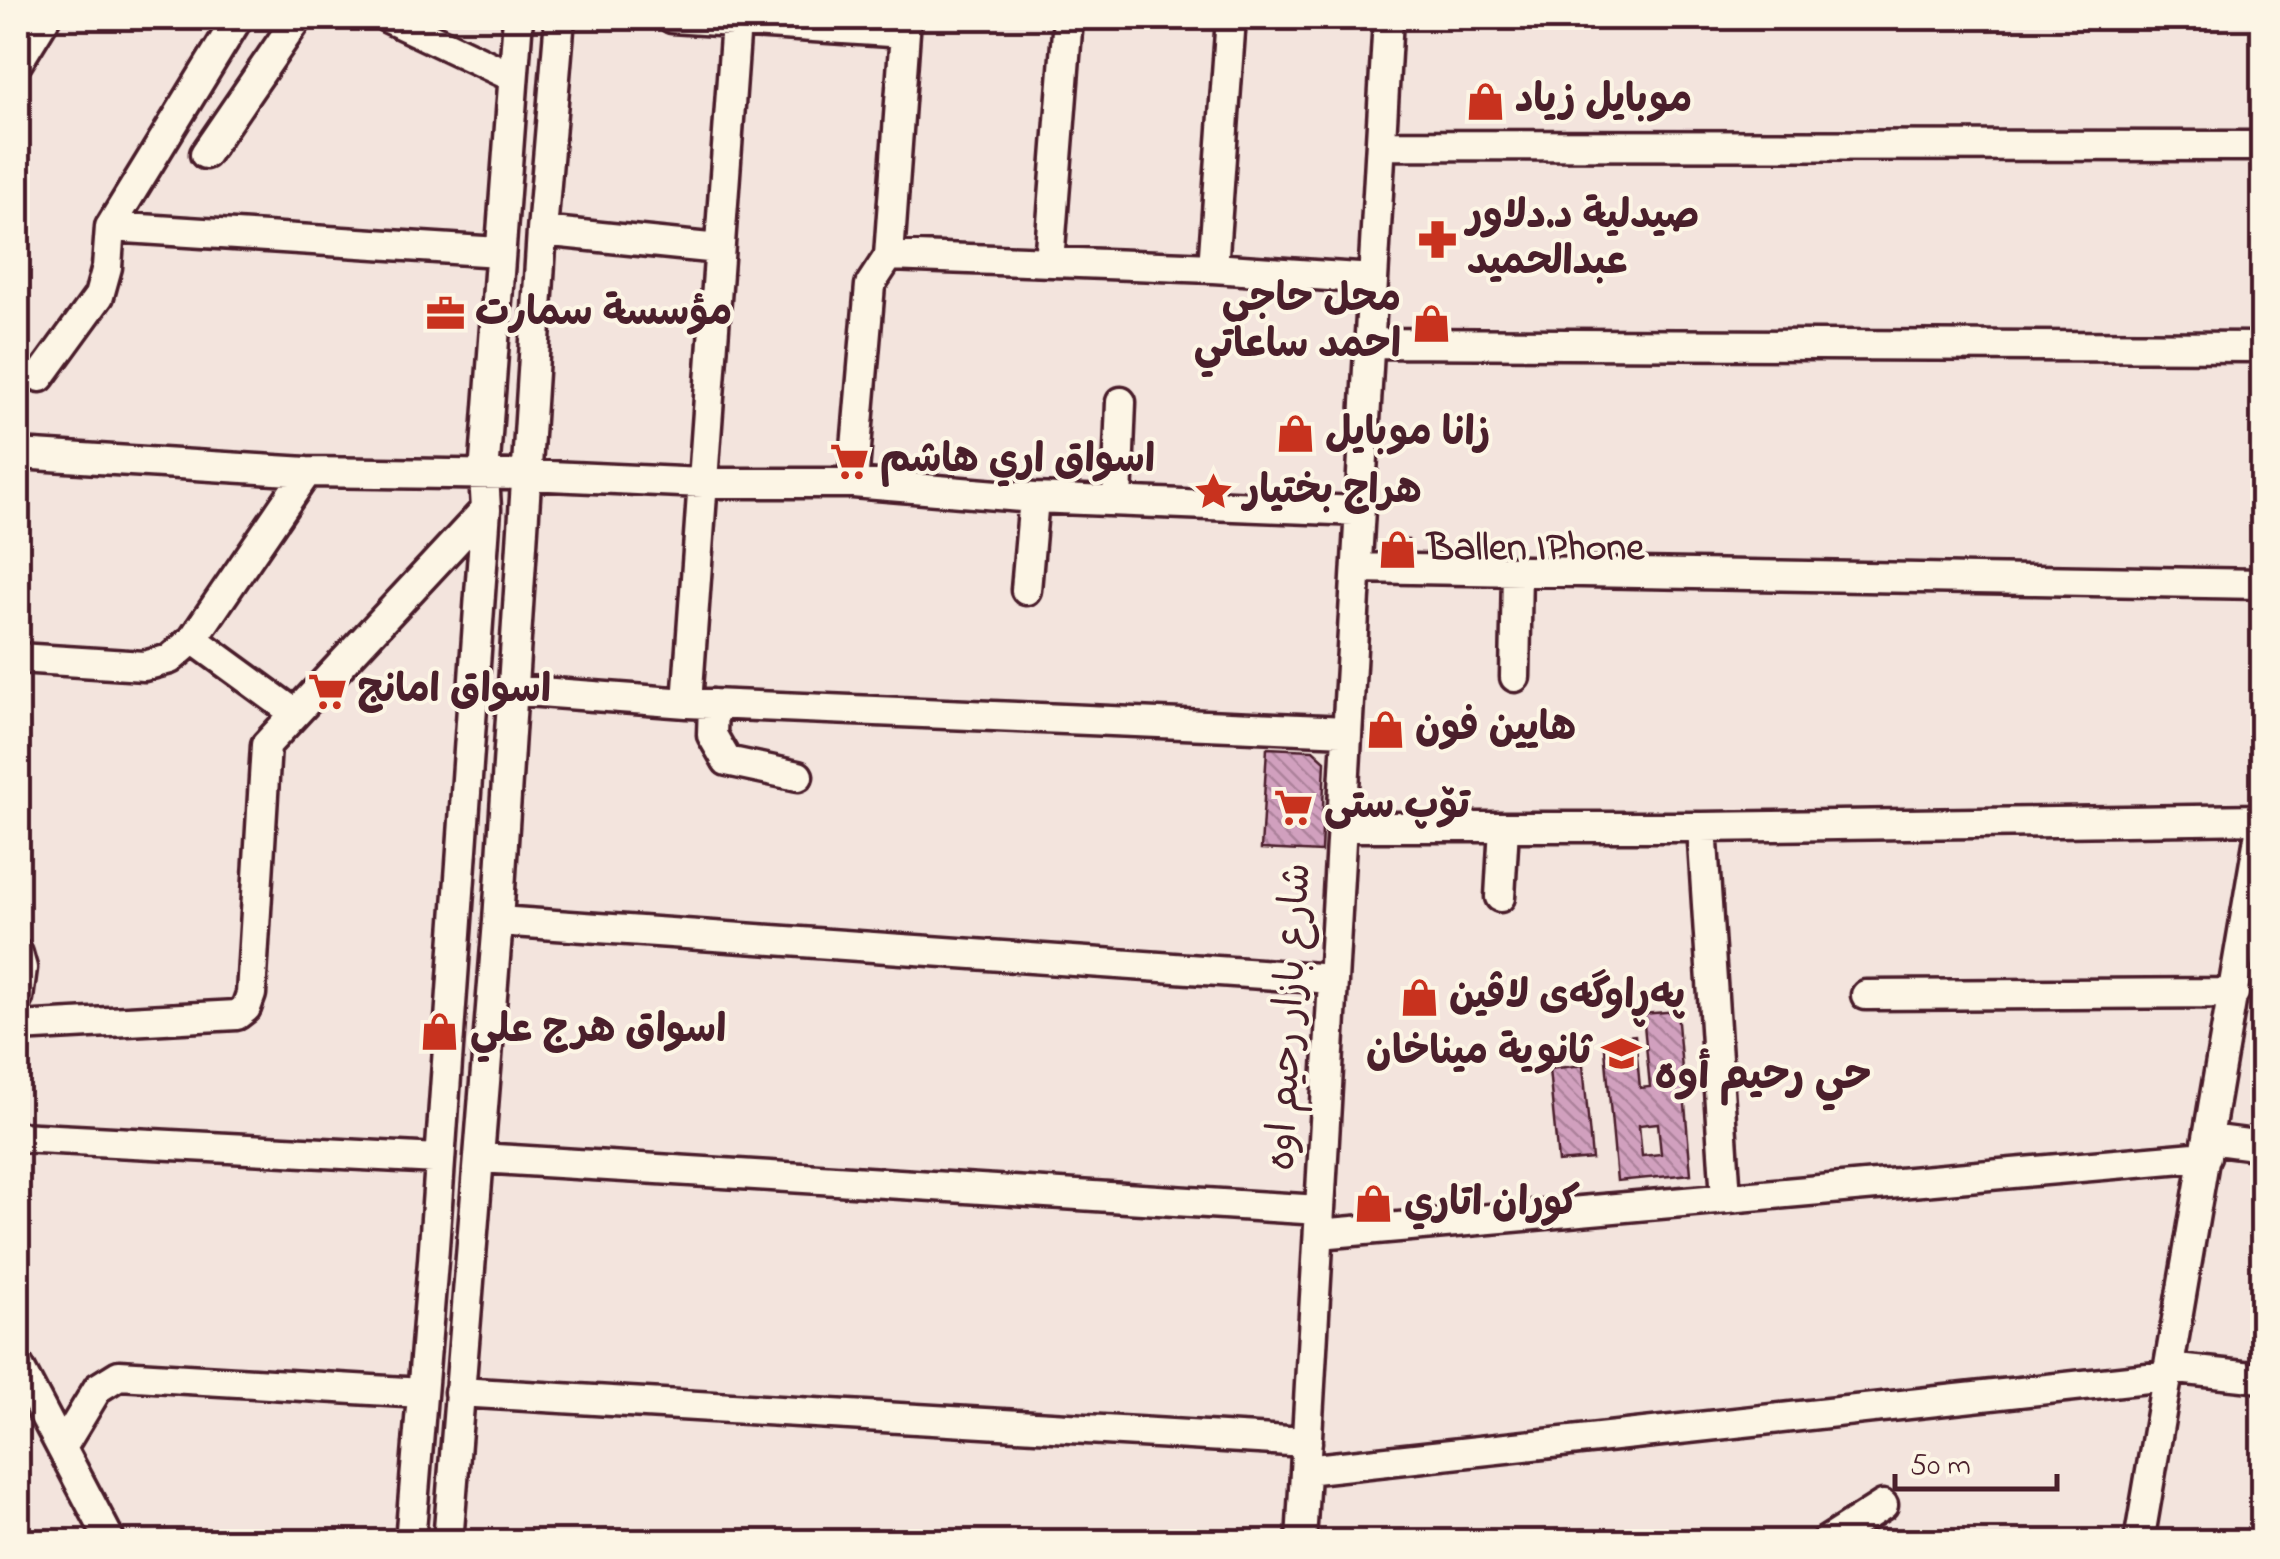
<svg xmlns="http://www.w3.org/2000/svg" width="2280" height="1559" font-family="'Indie Flower','Playpen Sans Arabic',sans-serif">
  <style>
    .building { fill: url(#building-back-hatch); stroke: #4a1f2b; stroke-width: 2.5; fill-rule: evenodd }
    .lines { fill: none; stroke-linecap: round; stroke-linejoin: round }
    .minor-casing { stroke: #4a1f2b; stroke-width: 35 }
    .minor { stroke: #fcf5e5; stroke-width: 28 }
    .labels { text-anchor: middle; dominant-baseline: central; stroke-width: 8; stroke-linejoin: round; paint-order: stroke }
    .poi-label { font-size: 40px; font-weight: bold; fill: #4a1f2b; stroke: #fcf5e5; text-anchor: start }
    .street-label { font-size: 40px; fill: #4a1f2b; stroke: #fcf5e5 }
    .neighbourhood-label { font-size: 42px; font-weight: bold; fill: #4a1f2b; stroke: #fcf5e5 }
  </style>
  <defs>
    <pattern id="building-back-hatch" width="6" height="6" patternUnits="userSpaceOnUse" patternTransform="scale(2.5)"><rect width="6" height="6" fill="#d1a0be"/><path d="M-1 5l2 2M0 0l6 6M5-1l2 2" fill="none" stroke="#ac829b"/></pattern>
  </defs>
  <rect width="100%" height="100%" fill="#f3e4dd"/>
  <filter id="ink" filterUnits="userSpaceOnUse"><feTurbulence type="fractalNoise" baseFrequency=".01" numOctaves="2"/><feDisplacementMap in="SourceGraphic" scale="20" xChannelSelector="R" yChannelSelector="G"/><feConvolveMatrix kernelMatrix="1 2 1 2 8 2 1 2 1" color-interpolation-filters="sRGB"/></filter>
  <g filter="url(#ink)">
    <!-- building -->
    <path class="building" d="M1394,539L1408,540L1407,558L1393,557Z
      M1267,748L1313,750L1325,761L1321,852L1261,849Z
      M1677,1011L1691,1174L1617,1181L1604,1038L1635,1035L1640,1088L1650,1087L1643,1014ZM1658,1123L1661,1154L1642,1156L1639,1125Z
      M1583,1065L1592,1159L1558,1162L1549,1069Z"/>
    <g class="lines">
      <defs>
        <path id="minor" d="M388,18L513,77
          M672,18L905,33
          M18,62L45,18
          M1381,145L2262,146
          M205,154L298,18
          M110,227L499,252
          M542,231L719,249
          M889,256L906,18
          M1049,262L1068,18
          M1213,268L1231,18
          M1370,343L2262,347
          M40,377L99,296L107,267L110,227L238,18
          M18,454L307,472L528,475L703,483H853L1034,498L1360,511
          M853,483L870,285L889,256L1213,268L1373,279
          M1117,501L1121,402
          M1357,568L2262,584
          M1026,590L1034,498
          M193,639L293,712
          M18,658L144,666L170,659L193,639L307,472
          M1515,677L1517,571
          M513,690L687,703L1347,731
          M687,703L736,22
          M713,704L712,735L727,761L798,776
          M1342,827H1702L2262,819
          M1702,827L1726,1198
          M1500,897L1504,827
          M498,921L1333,979
          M18,954L22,968L18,998
          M1866,995L2234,993
          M18,1027L237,1015L246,1008L251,994L266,745L486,509
          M18,1137L438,1159
          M2209,1139L2262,1146
          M479,1158L1320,1210
          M1319,1234L2206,1156
          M18,1365L111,1542
          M2168,1368L2262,1378
          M459,1392L1307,1442
          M63,1446L98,1388L119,1375L422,1393
          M1305,1470L2166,1376
          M410,1542L433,1261L486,509L484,475L518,18
          M448,1542L498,921L542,231L560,18
          M1301,1542L1388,18
          M1825,1542L1883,1505
          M2139,1542L2262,820"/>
      </defs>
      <!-- minor casing -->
      <use href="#minor" class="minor-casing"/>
      <!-- minor -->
      <use href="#minor" class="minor"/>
    </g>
  </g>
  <!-- icons -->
  <defs>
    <symbol id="shop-bare" viewBox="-9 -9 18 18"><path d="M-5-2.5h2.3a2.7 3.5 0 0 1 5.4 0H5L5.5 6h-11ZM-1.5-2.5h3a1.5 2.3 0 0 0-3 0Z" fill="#c8321e" stroke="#fcf5e5" stroke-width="2.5" paint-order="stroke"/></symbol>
    <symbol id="pharmacy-bare" viewBox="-9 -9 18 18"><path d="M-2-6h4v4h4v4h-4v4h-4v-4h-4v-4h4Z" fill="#c8321e" stroke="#fcf5e5" stroke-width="2.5" paint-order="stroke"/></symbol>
    <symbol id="office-bare" viewBox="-9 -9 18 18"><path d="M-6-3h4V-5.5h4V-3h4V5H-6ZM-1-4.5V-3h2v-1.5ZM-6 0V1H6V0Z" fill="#c8321e" stroke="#fcf5e5" stroke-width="2.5" paint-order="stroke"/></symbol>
    <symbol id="supermarket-bare" viewBox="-9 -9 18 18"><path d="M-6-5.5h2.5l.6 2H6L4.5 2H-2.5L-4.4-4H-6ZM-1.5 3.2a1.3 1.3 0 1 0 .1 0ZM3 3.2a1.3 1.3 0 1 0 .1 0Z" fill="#c8321e" stroke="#fcf5e5" stroke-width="2.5" paint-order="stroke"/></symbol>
    <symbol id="sight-bare" viewBox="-9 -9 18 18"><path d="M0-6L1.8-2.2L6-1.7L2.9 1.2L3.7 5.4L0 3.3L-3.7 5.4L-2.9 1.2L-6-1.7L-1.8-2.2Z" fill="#c8321e" stroke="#fcf5e5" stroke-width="2.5" paint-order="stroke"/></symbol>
    <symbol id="school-bare" viewBox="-9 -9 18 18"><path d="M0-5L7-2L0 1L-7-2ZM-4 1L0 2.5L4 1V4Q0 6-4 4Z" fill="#c8321e" stroke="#fcf5e5" stroke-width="2.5" paint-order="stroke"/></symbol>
  </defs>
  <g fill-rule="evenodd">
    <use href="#shop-bare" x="1458" y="74" width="55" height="55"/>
    <use href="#pharmacy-bare" x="1410" y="212" width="55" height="55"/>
    <use href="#office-bare" x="418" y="286" width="55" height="55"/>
    <use href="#shop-bare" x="1404" y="296" width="55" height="55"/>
    <use href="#shop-bare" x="1268" y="406" width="55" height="55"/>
    <use href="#supermarket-bare" x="822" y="434" width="55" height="55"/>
    <use href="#sight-bare" x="1186" y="464" width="55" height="55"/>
    <use href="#shop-bare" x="1370" y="522" width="55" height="55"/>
    <use href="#supermarket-bare" x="300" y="664" width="55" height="55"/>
    <use href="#shop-bare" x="1358" y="702" width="55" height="55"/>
    <use href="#supermarket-bare" x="1266" y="780" width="55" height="55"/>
    <use href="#shop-bare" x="1392" y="970" width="55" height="55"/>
    <use href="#shop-bare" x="412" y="1004" width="55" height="55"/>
    <use href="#school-bare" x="1594" y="1026" width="55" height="55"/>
    <use href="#shop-bare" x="1346" y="1176" width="55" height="55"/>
  </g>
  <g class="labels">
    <!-- poi labels -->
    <g class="poi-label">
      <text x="1515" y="101">موبايل زياد</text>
      <text x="1467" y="217">صيدلية د.دلاور<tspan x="1467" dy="46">عبدالحميد</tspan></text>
      <text x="1401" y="300" text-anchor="end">محل حاجي<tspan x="1401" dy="46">احمد ساعاتي</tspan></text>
      <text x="475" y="314">مؤسسة سمارت</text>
      <text x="1325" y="434">زانا موبايل</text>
      <text x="880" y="461">اسواق اري هاشم</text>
      <text x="1244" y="492">هراج بختيار</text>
      <text x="1427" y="549">Ballen IPhone</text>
      <text x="357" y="691">اسواق امانج</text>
      <text x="1415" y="729">هايين فون</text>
      <text x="1324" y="807">تۆپ ستی</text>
      <text x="1449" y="997">پەڕاوگەی لاڤین</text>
      <text x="470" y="1031">اسواق هرج علي</text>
      <text x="1591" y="1053" text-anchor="end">ثانوية ميناخان</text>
      <text x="1404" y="1204">كوران اتاري</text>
    </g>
    <!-- street labels -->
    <g class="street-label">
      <text transform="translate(1291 1017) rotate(-87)">شارع بازار رحيم اوه</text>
    </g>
    <!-- neighbourhood labels -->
    <g class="neighbourhood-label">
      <text x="1763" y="1077">حي رحيم أوه</text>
    </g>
  </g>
  <!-- margin -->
  <rect width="2280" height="1559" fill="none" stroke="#fcf5e5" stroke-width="60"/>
  <rect x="30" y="30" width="2220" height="1499" fill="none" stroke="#4a1f2b" stroke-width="4" filter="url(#ink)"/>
  <!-- scale -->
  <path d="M1895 1474v15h162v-15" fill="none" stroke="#4a1f2b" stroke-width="5"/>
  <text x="1910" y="1474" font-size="30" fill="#4a1f2b" stroke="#fcf5e5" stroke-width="8" paint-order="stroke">50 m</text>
</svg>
